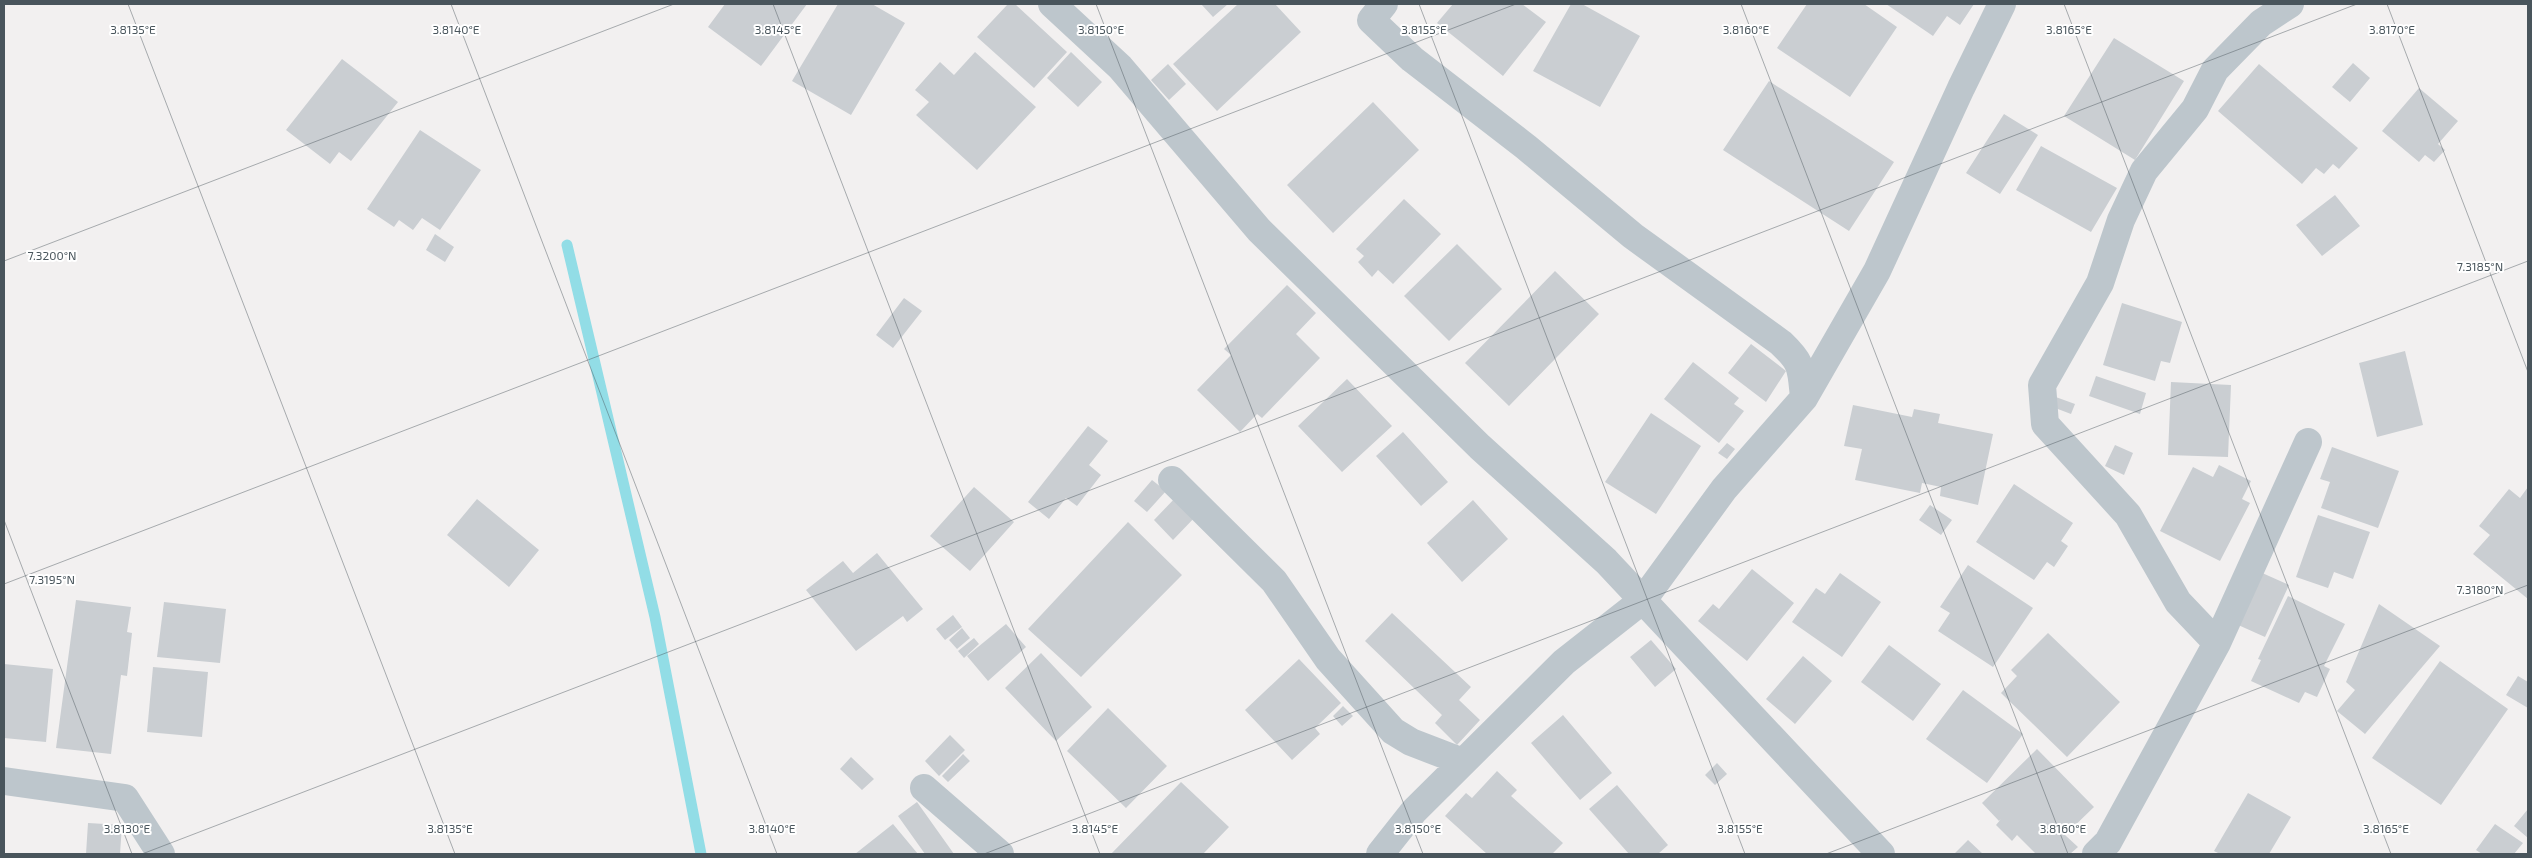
<svg xmlns="http://www.w3.org/2000/svg" width="2532" height="858" font-family="'Exo 2',sans-serif">
  <style>
    .lines { fill: none; stroke-linecap: round; stroke-linejoin: round }
    .stream { stroke: #92dde6; stroke-width: 11 }
    .building { fill: #caced2 }
    .street { stroke: #bdc6cc; stroke-width: 28 }
    .ticks { fill: none; stroke: #49555c; stroke-width: 1; stroke-opacity: 0.45 }
    .ticks-label { font-size: 12px; text-anchor: middle; fill: #49555c; stroke: #fff; stroke-width: 4; stroke-linejoin: round; paint-order: stroke }
  </style>
  <rect width="100%" height="100%" fill="#f2f0f0"/>
  <g class="lines">
    <!-- stream -->
    <path class="stream" d="M567,245L655,617L701,854"/>
  </g>
  <!-- building -->
  <path class="building" d="M725,4H807L761,66L708,27Z
    M838,4H872L905,23L851,115L792,81Z
    M1008,4H1015L1067,52L1034,88L977,37Z
    M1201,4H1228L1213,17Z
    M1238,4H1275L1301,32L1217,111L1173,64Z
    M1453,4H1522L1546,22L1503,76L1437,23Z
    M1571,4H1582L1640,36L1600,107L1533,71Z
    M1807,4H1864L1897,27L1850,97L1777,48Z
    M1886,4H1974L1960,25L1947,16L1933,36Z
    M2114,38L2184,81L2135,160L2064,116Z
    M975,52L1036,107L977,170L916,115L929,102L915,90L940,62L954,75Z
    M1071,52L1102,82L1078,107L1047,78Z
    M342,59L398,102L351,161L339,152L330,164L286,130Z
    M2353,63L2370,78L2350,102L2332,87Z
    M1168,64L1186,84L1169,100L1151,80Z
    M2259,64L2358,148L2339,169L2333,164L2324,174L2316,168L2302,184L2218,111Z
    M1769,81L1894,162L1849,231L1723,150Z
    M2419,88L2458,121L2438,144L2445,150L2434,162L2425,155L2419,162L2382,131Z
    M1373,102L1419,150L1333,233L1287,185Z
    M2004,114L2038,135L2000,194L1966,173Z
    M420,130L481,170L440,230L422,218L413,230L399,220L394,227L367,209Z
    M2041,146L2117,188L2091,232L2016,190Z
    M2335,195L2360,226L2322,256L2296,225Z
    M1404,199L1441,234L1393,284L1378,270L1372,277L1358,262L1364,256L1356,249Z
    M435,234L454,247L445,262L426,250Z
    M1457,244L1502,289L1449,341L1404,296Z
    M1555,271L1599,314L1509,406L1465,363Z
    M1287,285L1316,313L1296,334L1320,358L1262,418L1257,414L1240,432L1197,390L1231,355L1224,349Z
    M904,298L922,311L893,348L876,335Z
    M2122,303L2182,322L2170,363L2161,361L2155,381L2103,365Z
    M1751,344L1786,371L1766,402L1728,373Z
    M2405,351L2423,425L2377,437L2359,363Z
    M1693,362L1739,398L1734,404L1744,411L1719,443L1664,399Z
    M2096,376L2146,393L2140,414L2089,396Z
    M1347,379L1392,426L1342,472L1298,426Z
    M2171,382L2231,385L2228,457L2168,455Z
    M2053,396L2075,404L2071,414L2050,406Z
    M1853,405L1912,417L1914,409L1940,414L1938,423L1993,434L1978,505L1940,496L1941,487L1922,483L1920,493L1855,480L1862,449L1844,446Z
    M1651,413L1701,446L1656,514L1605,482Z
    M1088,426L1108,441L1089,465L1101,475L1077,506L1066,498L1049,519L1028,502Z
    M1403,432L1448,482L1421,506L1376,456Z
    M1727,443L1735,449L1727,459L1718,453Z
    M2115,445L2133,453L2124,475L2105,466Z
    M2332,447L2399,471L2378,528L2321,508L2330,482L2320,479Z
    M2219,465L2251,481L2242,499L2250,503L2220,561L2160,531L2193,467L2213,477Z
    M1152,480L1166,491L1147,512L1134,501Z
    M2014,484L2073,523L2061,541L2068,546L2054,567L2047,562L2034,580L1976,542Z
    M974,487L1014,522L970,571L930,536Z
    M2528,487V599L2473,554L2490,535L2479,526L2509,489L2520,498Z
    M1178,495L1197,515L1173,540L1154,520Z
    M477,499L539,550L509,587L447,535Z
    M1473,500L1508,539L1462,582L1427,543Z
    M1930,505L1952,520L1941,535L1919,520Z
    M2318,515L2370,532L2353,579L2334,572L2328,588L2296,577Z
    M1128,522L1182,575L1081,677L1028,629Z
    M877,553L923,609L907,622L903,616L856,651L806,590L843,561L853,573Z
    M1968,565L2033,608L1993,667L1938,631L1950,613L1940,607Z
    M1752,569L1794,603L1747,661L1698,621L1713,604L1719,609Z
    M2260,572L2289,585L2265,637L2236,624Z
    M1840,573L1881,602L1842,657L1792,622L1816,588L1825,594Z
    M2288,596L2345,624L2324,666L2330,669L2317,697L2305,692L2299,703L2251,681L2261,660L2258,659Z
    M76,600L131,607L127,632L132,633L127,676L121,675L111,754L56,748Z
    M164,602L226,609L220,663L157,657Z
    M2379,604L2440,646L2365,734L2337,711L2355,690L2346,682Z
    M1392,613L1471,687L1459,700L1480,720L1457,745L1435,723L1442,715L1365,641Z
    M953,615L962,627L945,640L936,629Z
    M1006,624L1026,647L988,681L967,656Z
    M962,628L970,638L957,649L949,640Z
    M2048,633L2120,702L2067,757L2001,693L2017,676L2011,670Z
    M974,638L979,644L964,658L958,651Z
    M1651,640L1676,669L1655,687L1630,657Z
    M1889,645L1941,684L1913,721L1861,682Z
    M1041,653L1092,707L1056,741L1005,688Z
    M1803,656L1832,681L1795,724L1766,699Z
    M1299,659L1341,703L1315,728L1320,734L1292,760L1245,710Z
    M2440,661L2508,709L2441,805L2372,758Z
    M4,664L53,669L46,742L4,738Z
    M153,667L208,672L202,737L147,732Z
    M2518,676L2528,682V708L2506,695Z
    M1963,690L2023,734L1987,783L1926,739Z
    M1343,706L1353,716L1342,726L1333,716Z
    M1108,708L1167,766L1126,808L1067,751Z
    M1563,715L1612,773L1580,800L1531,743Z
    M950,735L965,750L939,776L925,761Z
    M2037,749L2094,807L2065,835L2078,847L2070,854H2036L2017,835L2012,841L1996,825L2001,819L1999,821L1982,803Z
    M963,754L970,761L948,782L942,776Z
    M851,757L874,779L862,790L840,769Z
    M1717,763L1727,774L1715,785L1705,775Z
    M1497,771L1517,790L1511,796L1563,843L1552,854H1487L1445,816L1466,793L1472,798Z
    M1181,782L1229,827L1203,854H1111Z
    M1617,785L1668,845L1658,854H1629L1589,809Z
    M2248,793L2291,817L2269,854H2220L2214,851Z
    M917,802L954,854H925L898,816Z
    M2528,809V838L2514,826Z
    M88,823L122,825L120,854H86Z
    M893,824L918,854H855Z
    M2495,824L2523,843L2514,854H2482L2476,850Z
    M1968,840L1983,854H1954Z"/>
  <g class="lines">
    <!-- street -->
    <path class="street" d="M1052,4L1120,67L1259,230L1480,447L1606,561L1881,854
      M1384,4L1371,20L1412,59L1526,147L1633,236L1781,343C1803,364 1801,368 1804,398
      M1172,480L1274,581L1328,659L1393,731L1411,742L1463,762
      M2217,643L2178,602L2128,515L2045,424L2042,385L2100,283L2121,220L2144,171L2195,109L2215,70L2261,23L2290,4
      M4,781L125,798L161,854
      M924,788L1000,854
      M1380,854L1414,811L1564,662L1643,600L1724,489L1804,398L1877,271L1961,88L2002,4
      M2096,854L2108,842L2217,643L2308,442"/>
  </g>
  <!-- ticks -->
  <path class="ticks" d="M128,4L455,854M451,4L777,854M773,4L1100,854M1096,4L1423,854M1419,4L1745,854M1741,4L2068,854M2064,4L2391,854M2387,4L2528,372M4,261L674,4M4,520L132,854M4,584L1516,4M142,854L2357,4M984,854L2528,261M1826,854L2528,585"/>
  <g class="ticks-label">
    <text x="133" y="34">3.8135°E</text>
    <text x="456" y="34">3.8140°E</text>
    <text x="778" y="34">3.8145°E</text>
    <text x="1101" y="34">3.8150°E</text>
    <text x="1424" y="34">3.8155°E</text>
    <text x="1746" y="34">3.8160°E</text>
    <text x="2069" y="34">3.8165°E</text>
    <text x="2392" y="34">3.8170°E</text>
    <text x="52" y="260">7.3200°N</text>
    <text x="2480" y="271">7.3185°N</text>
    <text x="52" y="584">7.3195°N</text>
    <text x="2480" y="594">7.3180°N</text>
    <text x="127" y="833">3.8130°E</text>
    <text x="450" y="833">3.8135°E</text>
    <text x="772" y="833">3.8140°E</text>
    <text x="1095" y="833">3.8145°E</text>
    <text x="1418" y="833">3.8150°E</text>
    <text x="1740" y="833">3.8155°E</text>
    <text x="2063" y="833">3.8160°E</text>
    <text x="2386" y="833">3.8165°E</text>
  </g>
  <!-- border -->
  <rect width="2532" height="858" fill="none" stroke="#49555c" stroke-width="10"/>
</svg>
